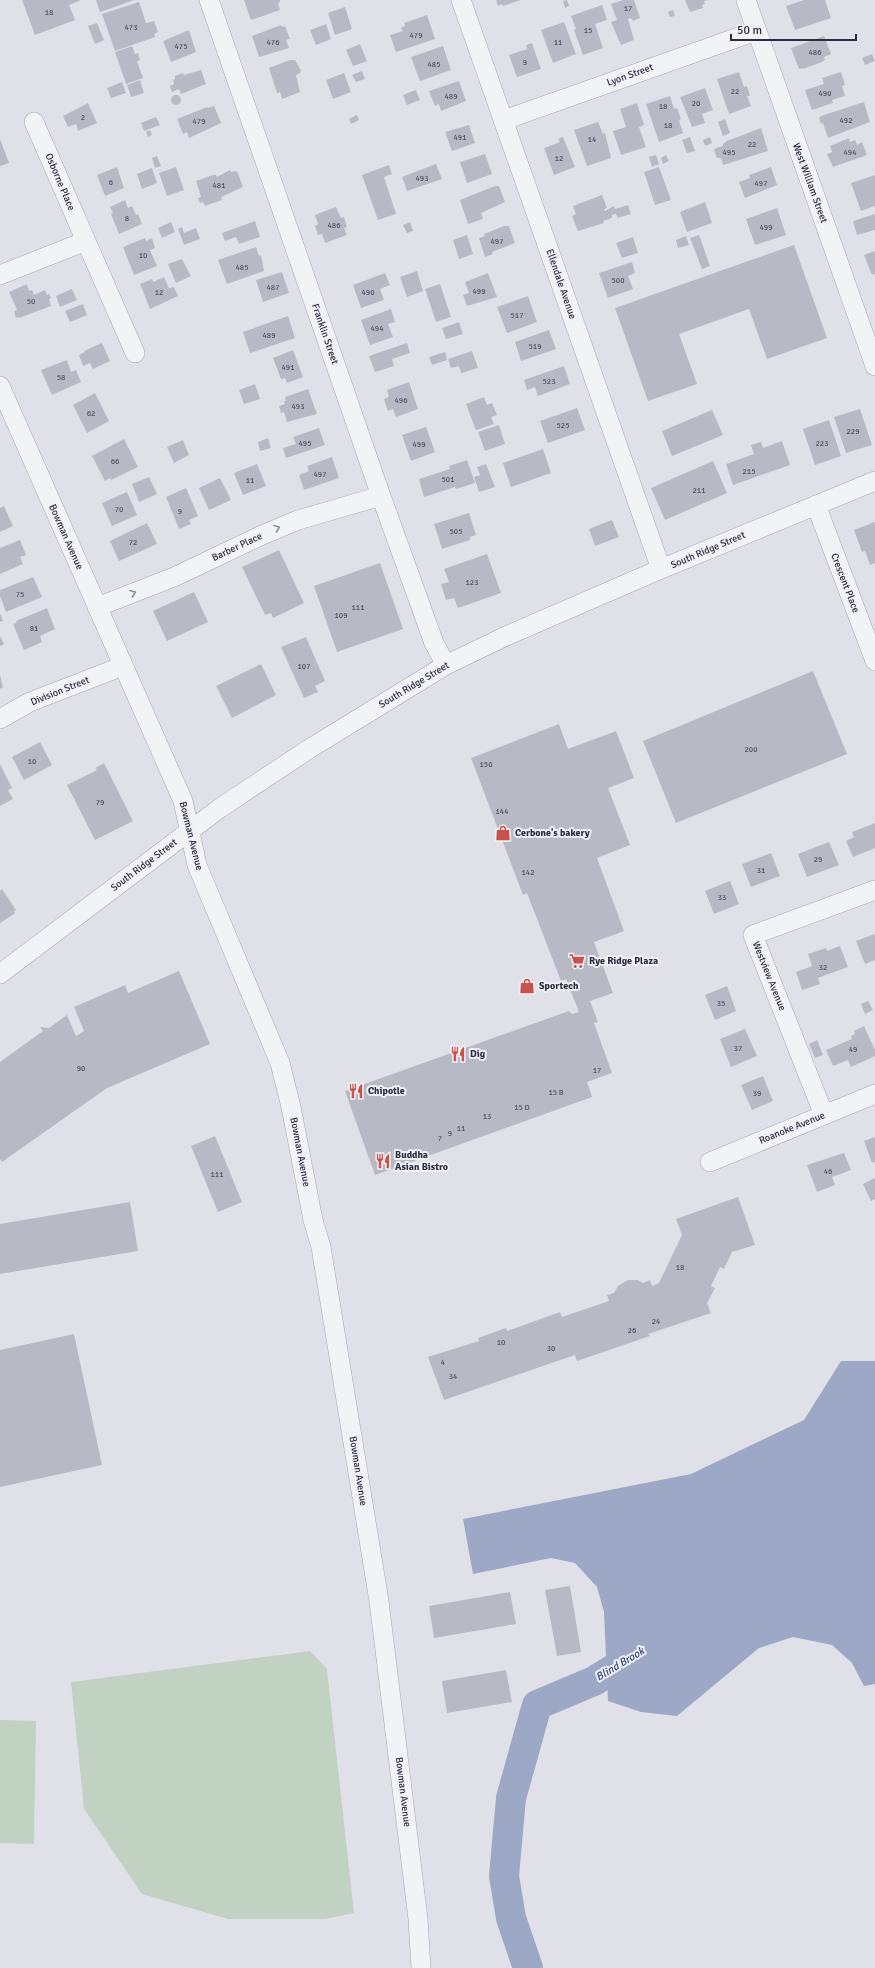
<svg xmlns="http://www.w3.org/2000/svg" width="875" height="1968" font-family="Signika,sans-serif">
  <style>
    .green { fill: #c2d2c2 }
    .water { fill: #9da8c6 }
    .lines { fill: none; stroke-linecap: round; stroke-linejoin: round }
    .river { stroke: #9da8c6; stroke-width: 30 }
    .building { fill: #b7bac5 }
    .minor-casing { stroke: #a5a7b2; stroke-width: 20 }
    .minor { stroke: #f2f3f7; stroke-width: 19 }
    .oneway { stroke: #8e909b }
    .labels { text-anchor: middle; dominant-baseline: central; stroke-width: 4; stroke-linejoin: round; paint-order: stroke }
    .number-label { font-size: 8px; fill: #4c5060 }
    .street-label { font-size: 10px; fill: #292d3f; stroke: #eff1f6 }
    .poi-label { font-size: 10px; font-weight: bold; fill: #292d3f; stroke: #eff1f6; text-anchor: start }
    .water-label { font-size: 11px; font-style: italic; fill: #364470; stroke: #eff1f6 }
  </style>
  <rect width="100%" height="100%" fill="#e0e1e8"/>
  <!-- green -->
  <path class="green" d="M310,1651L327,1669L354,1913L325,1919H228L142,1894L84,1809L71,1682Z
    M0,1720L36,1721L34,1844L0,1843Z"/>
  <!-- water -->
  <path class="water" d="M841,1361H875V1684L864,1686L852,1663L832,1645L793,1637L759,1648L677,1716L641,1712L608,1701L604,1612L597,1587L575,1563L551,1558L473,1574L463,1519L691,1474L804,1420Z"/>
  <g class="lines">
    <!-- river -->
    <path class="river" d="M528,1968L511,1918L504,1876L511,1798L537,1705L594,1681L641,1652"/>
  </g>
  <!-- building -->
  <path class="building" d="M22,0H81L69,5L75,20L35,35Z
    M96,0H134L100,12Z
    M244,0H280V2L278,3L280,10L251,20Z
    M496,0H521L503,6L502,4L498,6Z
    M567,0L569,6L565,8L563,1Z
    M623,0H634L640,18L633,21L631,18L628,19L634,40L621,45L611,22L617,20L611,4Z
    M685,0H708L704,1L705,4L702,5L703,8L690,12Z
    M804,0H825L831,18L795,30L786,6Z
    M139,2L146,23L154,21L158,32L154,34L155,37L115,51L102,14Z
    M602,5L607,20L595,24L603,48L583,55L574,30L576,29L571,16Z
    M345,7L352,29L335,35L328,13Z
    M673,10L675,16L670,17L668,12Z
    M427,15L435,39L396,52L390,35L403,31L401,28L405,26L404,23Z
    M564,22L576,54L553,63L541,30Z
    M97,23L104,40L95,44L88,26Z
    M326,24L331,39L316,45L310,30Z
    M281,25L282,27L285,26L290,39L286,40L289,48L259,57L252,36Z
    M189,30L196,52L171,62L163,41Z
    M824,36L831,54L824,57L825,60L822,62L803,69V68L799,69L791,48Z
    M532,43L541,69L517,77L509,55L527,49L526,45Z
    M360,44L367,61L353,66L346,50Z
    M132,46L135,54L138,53L140,60L137,61L143,78L126,84L115,52Z
    M443,46L451,70L420,81L411,57Z
    M872,54L875,61L865,65L862,58Z
    M290,60H295L301,70L300,73L296,75L300,92L282,99L280,92L277,93L269,68Z
    M201,70L206,84L181,94L179,89L172,92L170,86L174,84L173,80L175,79V76L183,73L184,75Z
    M362,71L365,79L356,82L352,75Z
    M739,72L744,87L747,86L750,96H747L751,106L729,114L717,79Z
    M841,72L845,85L842,86L845,96L832,100L833,103L812,110L805,90L824,84L822,78Z
    M344,73L351,92L333,99L326,80Z
    M140,80L144,93L131,97L127,85Z
    M459,81L466,101L441,111L439,104L435,106L429,91Z
    M122,82L126,93L111,98L107,88Z
    M705,88L713,110L702,114L705,123L692,127L680,97Z
    M416,90L420,100L407,105L403,95Z
    M171 100a5 5 0 1 1 10 0a5 5 0 1 1-10 0Z
    M670,96L674,109L677,108L681,119L679,121L683,133L659,142L646,104Z
    M864,102L870,122L828,138L823,123L821,124L819,118L821,116Z
    M88,103L97,123L78,131L76,124L68,127L63,116Z
    M637,103L644,125L639,127L646,147L621,155L613,131L626,127L620,109Z
    M214,106L221,123L189,138L187,132L183,134L177,119L207,107L208,108Z
    M357,115L359,120L351,124L349,119Z
    M156,117L160,125L144,131L141,123Z
    M725,119L730,133L723,136L718,122Z
    M598,122L603,134L605,133L611,158L587,166L574,130Z
    M469,125L475,143L452,151L445,132Z
    M761,128L768,151L723,165L721,158H717L714,150L716,148L723,146V144L727,141Z
    M150,130L152,135L148,137L146,132Z
    M563,137L575,167L554,175L544,148L560,142L558,139Z
    M690,137L695,151L687,153L682,140Z
    M710,137L712,143L705,146L703,140Z
    M849,138L850,142L855,140L857,145L862,142L867,155L833,167L827,154L832,152L830,146Z
    M0,139L9,163L0,166Z
    M485,154L492,174L467,183L460,162Z
    M656,155L659,164L652,167L649,157Z
    M666,155L669,161L663,164L661,158Z
    M157,156L161,166L155,168L152,158Z
    M436,164L442,179L407,191L402,177Z
    M389,165L392,174L384,177L396,214L378,220L362,175Z
    M117,167L124,188L105,196L97,175Z
    M176,167L184,190L167,196L159,173Z
    M659,167L671,200L655,205L644,172Z
    M771,167L777,185L745,198L739,182L750,178L749,175Z
    M152,168L157,183L142,189L137,174Z
    M230,170L231,172L237,171L243,187L221,197L222,200L205,206L203,202L200,203L198,198L201,197L196,181L213,175H216L217,177Z
    M875,175V206L861,211L851,183Z
    M495,186H499L505,202L481,213L483,219L468,224L460,200Z
    M602,195L607,208L604,209L605,211L614,206L615,209L628,205L631,214L618,218L616,214L612,215V218L603,221L604,223L578,231L572,216L576,214L573,206Z
    M125,200L128,208L132,206L136,215L138,214L142,224L119,234L111,214L113,213L110,207Z
    M705,202L712,223L687,232L680,212Z
    M336,207L341,218L344,217L347,227L344,228L347,235L325,243L322,234L318,235L315,226L318,224L315,215Z
    M777,208L786,235L755,245L746,219Z
    M875,214V230L857,235L853,221Z
    M255,221L260,237L239,244L236,237L225,241L222,233Z
    M171,222L175,232L162,238L158,228Z
    M410,222L413,231L407,233L403,225Z
    M504,226H509L515,243L492,252L493,254L485,257L479,238L485,236L484,234Z
    M182,227L184,233L196,228L200,239L184,245L178,229Z
    M467,235L473,254L459,259L453,240Z
    M699,235L710,266L702,269L690,238Z
    M686,236L689,245L678,248L676,240Z
    M633,237L638,253L622,258L616,243Z
    M145,238L146,241L152,238L155,248L150,250L157,266L134,275L123,247Z
    M794,245L827,338L767,359L749,309L679,334L697,384L648,401L615,308Z
    M256,247L259,256L261,255L264,271L227,284L218,260Z
    M875,251V274L872,275L864,255Z
    M182,259L191,276L176,283L168,264Z
    M632,262L635,273L628,276L633,289L608,298L599,273Z
    M417,271L423,291L407,297L400,277Z
    M282,272L289,293L263,302L256,280Z
    M385,273L390,285L380,289L384,300L361,308L353,285Z
    M488,273L497,297L467,306L463,295L469,293L465,282Z
    M164,277L169,288L174,287L178,296L150,309L140,284L152,279L153,282Z
    M27,284L29,291L32,290L34,295L45,290L47,295L49,294L51,298L49,299L51,306L19,318V317L16,318L14,311L17,310L9,292Z
    M440,284L451,317L436,322L425,289Z
    M72,289L77,300L60,307L56,296Z
    M528,296L537,322L507,333L497,307Z
    M83,304L87,315L70,322L65,311Z
    M391,309L395,322L388,324L393,337L370,345L361,320Z
    M288,316L295,338L250,353L243,332Z
    M459,322L463,334L446,339L442,328Z
    M549,330L556,349L521,361L515,342Z
    M102,343L110,361L93,369L90,363L83,366L79,355L85,352L84,351Z
    M407,343L410,353L392,359L394,366L375,372L369,356Z
    M293,350L303,377L287,383L285,378L281,379L273,358Z
    M472,351L478,368L461,373L459,366L451,368L448,359Z
    M445,352L447,360L432,365L429,357Z
    M67,360L71,372L76,370L81,382L52,395L41,370Z
    M564,366L570,384L538,396L535,387L527,390L524,380Z
    M409,382L418,409L396,417L393,409L388,411L384,399L389,397L387,390Z
    M255,384L260,399L244,404L239,390Z
    M308,389L317,414L287,422L284,412L281,413L279,406L285,404L284,401H286L285,397Z
    M95,393L109,421L87,433L73,405Z
    M484,397L487,405L492,403L497,415L491,417L494,424L476,430L466,404Z
    M577,408L585,430L548,443L540,421Z
    M860,409L872,445L846,453L834,417Z
    M712,410L723,435L672,456L662,431Z
    M829,420L841,456L815,465L803,429Z
    M499,425L505,444L485,451L478,432Z
    M426,427L435,452L411,461L402,435Z
    M319,428L325,445L286,458L283,448L296,444L293,437Z
    M268,438L271,448L260,451L258,442Z
    M124,439L138,467L111,480L110,478L105,481L92,456Z
    M183,440L189,455L174,463L167,447Z
    M782,441L790,465L733,485L726,464L754,454L751,445L761,442L763,448Z
    M543,449L551,473L511,487L503,463Z
    M332,457L339,478L304,490L299,475L309,471L307,466Z
    M467,460L475,483L456,489L455,487L424,497L419,479L450,469L449,466Z
    M713,461L727,493L665,520L651,488Z
    M257,464L266,486L243,495L234,473Z
    M486,464L495,487L479,492L474,477L480,475L477,467Z
    M149,477L157,494L139,502L132,484Z
    M220,478L231,500L209,510L199,488Z
    M186,488L198,516L189,520L191,524L179,529L166,497Z
    M127,492L137,515L112,526L102,503Z
    M4,506L13,526L0,532V508Z
    M469,513L476,535L470,537V540L442,549L434,524Z
    M612,520L619,537L595,546L589,529Z
    M875,522V563L870,565L865,551L862,552L854,530Z
    M147,523L157,544L119,561L110,541Z
    M20,540L26,555L20,557L23,564L0,574V548Z
    M279,550L304,603L273,618L271,613L265,615L242,567Z
    M487,554L501,593L458,608L454,598L446,600L441,584L449,582L444,569Z
    M380,563L403,629L337,652L314,586Z
    M33,577L42,597L6,612L0,596V590Z
    M194,592L208,622L167,641L153,611Z
    M47,608L55,629L40,636L42,642L24,650L13,624L17,623L16,621Z
    M0,613L3,621L0,622Z
    M0,636L4,644L0,646Z
    M306,637L325,681L315,686L318,692L304,698L281,647Z
    M261,664L276,695L232,718L216,686Z
    M813,671L847,754L676,823L643,741Z
    M0,675L3,687L0,689Z
    M559,724L568,749L616,731L634,778L608,788L630,845L597,858L624,931L594,942L613,993L590,1001L598,1022L594,1023L612,1073L587,1082L592,1097L375,1175L345,1091L569,1011L572,1014L579,1012L566,979L561,981L527,893L523,895L471,758Z
    M40,742L52,765L24,780L12,757Z
    M104,763L133,821L95,840L67,785L97,770L95,768Z
    M0,764L12,788L8,790L13,799L0,806Z
    M875,823V848L853,857L846,841L854,837L852,832Z
    M829,842L839,865L807,877L798,854Z
    M771,853L780,876L751,887L742,864Z
    M730,881L739,904L714,914L705,891Z
    M2,889L16,910L14,911L15,913L0,923V891Z
    M875,934V960L865,964L856,941Z
    M840,946L848,967L818,978L820,984L802,990L796,972L812,966L808,954L826,948L827,951Z
    M179,971L210,1044L107,1088L2,1162L0,1159V1062L43,1031L40,1027L49,1028L67,1015L76,1036L84,1031L74,1007L125,985L128,993Z
    M727,986L736,1011L715,1020L705,995Z
    M868,1001L873,1010L865,1014L861,1004Z
    M864,1026L875,1050V1056L851,1067L848,1060L833,1066L826,1050L852,1039L851,1036L855,1034L854,1031Z
    M745,1029L757,1056L731,1067L720,1039Z
    M817,1040L823,1055L815,1058L809,1044Z
    M763,1076L773,1101L752,1110L741,1085Z
    M215,1136L242,1202L218,1212L191,1146Z
    M875,1137V1162L872,1163L864,1141Z
    M844,1153L851,1170L832,1177L835,1185L817,1192L807,1165Z
    M875,1178V1199L871,1201L863,1184Z
    M738,1197L755,1245L732,1252L724,1269L720,1267L711,1286L715,1288L707,1303L711,1313L648,1334L650,1336L577,1361L575,1355L444,1400L428,1357L479,1341L478,1338L506,1328L507,1331L560,1312L562,1317L609,1301L607,1295L614,1293L618,1286L628,1280H638L643,1283L650,1280L652,1286L659,1283L682,1235L676,1219Z
    M130,1202L138,1251L0,1274V1224Z
    M74,1334L102,1465L0,1487V1350Z
    M570,1586L581,1652L557,1656L545,1590Z
    M510,1592L516,1624L434,1638L429,1606Z
    M506,1670L512,1702L447,1713L442,1681Z"/>
  <g class="lines">
    <defs>
      <path id="minor" d="M209,0L381,496L434,643L446,665
        M461,0L661,569
        M746,0L875,366
        M504,120L756,31
        M34,122L135,353
        M0,275L86,241
        M0,386L183,801L197,865L280,1063L291,1107L313,1220L321,1247L379,1601L418,1919L421,1968
        M816,505L875,661
        M97,607L174,577L260,536L298,520L381,496
        M0,719L30,702L123,666
        M0,974L220,808L309,749L446,665L506,636L661,569L875,481
        M824,1115L753,935L875,890
        M710,1162L875,1094"/>
    </defs>
    <!-- minor casing -->
    <use href="#minor" class="minor-casing"/>
    <!-- minor -->
    <use href="#minor" class="minor"/>
  </g>
  <!-- one-way arrows -->
  <defs><path id="oneway-chevron" d="M-2-3.5L2.5 0L-2 3.5" fill="none" stroke-width="1.6" stroke-linecap="round" stroke-linejoin="round"/></defs>
  <g class="oneway">
    <use href="#oneway-chevron" transform="translate(277 528) rotate(-22)"/>
    <use href="#oneway-chevron" transform="translate(133 593) rotate(-21)"/>
  </g>
  <!-- icons -->
  <defs>
    <symbol id="shop-bare" viewBox="-9 -9 18 18"><path d="M-5-2.5h2.3a2.7 3.5 0 0 1 5.4 0H5L5.5 6h-11ZM-1.5-2.5h3a1.5 2.3 0 0 0-3 0Z" fill="#c7534b" stroke="#eff1f6" stroke-width="2.5" paint-order="stroke"/></symbol>
    <symbol id="supermarket-bare" viewBox="-9 -9 18 18"><path d="M-6-5.5h2.5l.6 2H6L4.5 2H-2.5L-4.4-4H-6ZM-1.5 3.2a1.3 1.3 0 1 0 .1 0ZM3 3.2a1.3 1.3 0 1 0 .1 0Z" fill="#c7534b" stroke="#eff1f6" stroke-width="2.5" paint-order="stroke"/></symbol>
    <symbol id="restaurant-bare" viewBox="-9 -9 18 18"><path d="M-5-6h1v4h1v-4h1v4h1v-4h1v5L-1.5 .5V6h-2V.5L-5-1ZM5-6V6H3V1.5H1.5Q1.5-4 5-6Z" fill="#c7534b" stroke="#eff1f6" stroke-width="2.5" paint-order="stroke"/></symbol>
  </defs>
  <g fill-rule="evenodd">
    <use href="#shop-bare" x="492" y="822" width="22" height="22"/>
    <use href="#supermarket-bare" x="566" y="950" width="22" height="22"/>
    <use href="#shop-bare" x="516" y="975" width="22" height="22"/>
    <use href="#restaurant-bare" x="447" y="1043" width="22" height="22"/>
    <use href="#restaurant-bare" x="345" y="1080" width="22" height="22"/>
    <use href="#restaurant-bare" x="372" y="1150" width="22" height="22"/>
  </g>
  <g class="labels">
    <!-- number labels -->
    <g class="number-label">
      <text x="628" y="8">17</text>
      <text x="49" y="12">18</text>
      <text x="131" y="27">473</text>
      <text x="588" y="30">15</text>
      <text x="416" y="35">479</text>
      <text x="273" y="42">476</text>
      <text x="558" y="42">11</text>
      <text x="181" y="46">475</text>
      <text x="815" y="52">486</text>
      <text x="525" y="62">9</text>
      <text x="434" y="64">485</text>
      <text x="735" y="91">22</text>
      <text x="825" y="93">490</text>
      <text x="451" y="96">489</text>
      <text x="696" y="103">20</text>
      <text x="663" y="106">18</text>
      <text x="83" y="117">2</text>
      <text x="846" y="120">492</text>
      <text x="199" y="121">479</text>
      <text x="668" y="125">18</text>
      <text x="460" y="137">491</text>
      <text x="592" y="139">14</text>
      <text x="752" y="144">22</text>
      <text x="729" y="152">495</text>
      <text x="850" y="152">494</text>
      <text x="559" y="158">12</text>
      <text x="422" y="178">493</text>
      <text x="111" y="182">6</text>
      <text x="761" y="183">497</text>
      <text x="219" y="185">481</text>
      <text x="127" y="218">8</text>
      <text x="334" y="225">486</text>
      <text x="766" y="227">499</text>
      <text x="497" y="241">497</text>
      <text x="143" y="255">10</text>
      <text x="242" y="267">485</text>
      <text x="618" y="280">500</text>
      <text x="273" y="287">487</text>
      <text x="479" y="291">499</text>
      <text x="159" y="292">12</text>
      <text x="368" y="292">490</text>
      <text x="31" y="301">50</text>
      <text x="517" y="315">517</text>
      <text x="377" y="328">494</text>
      <text x="269" y="335">489</text>
      <text x="535" y="346">519</text>
      <text x="288" y="367">491</text>
      <text x="61" y="377">58</text>
      <text x="549" y="381">523</text>
      <text x="401" y="400">496</text>
      <text x="298" y="406">493</text>
      <text x="91" y="413">62</text>
      <text x="563" y="425">525</text>
      <text x="853" y="431">229</text>
      <text x="305" y="443">495</text>
      <text x="822" y="443">223</text>
      <text x="419" y="444">499</text>
      <text x="115" y="461">66</text>
      <text x="749" y="471">215</text>
      <text x="320" y="474">497</text>
      <text x="448" y="479">501</text>
      <text x="250" y="480">11</text>
      <text x="699" y="490">211</text>
      <text x="119" y="509">70</text>
      <text x="180" y="511">9</text>
      <text x="456" y="531">505</text>
      <text x="133" y="542">72</text>
      <text x="472" y="582">123</text>
      <text x="20" y="594">75</text>
      <text x="358" y="607">111</text>
      <text x="341" y="615">109</text>
      <text x="34" y="628">81</text>
      <text x="304" y="666">107</text>
      <text x="751" y="749">200</text>
      <text x="32" y="761">10</text>
      <text x="486" y="764">150</text>
      <text x="100" y="802">79</text>
      <text x="502" y="811">144</text>
      <text x="818" y="859">29</text>
      <text x="761" y="870">31</text>
      <text x="528" y="872">142</text>
      <text x="722" y="897">33</text>
      <text x="823" y="967">32</text>
      <text x="721" y="1003">35</text>
      <text x="738" y="1048">37</text>
      <text x="853" y="1049">49</text>
      <text x="81" y="1068">90</text>
      <text x="597" y="1070">17</text>
      <text x="556" y="1092">15 B</text>
      <text x="757" y="1093">39</text>
      <text x="522" y="1107">15 D</text>
      <text x="487" y="1116">13</text>
      <text x="461" y="1128">11</text>
      <text x="450" y="1133">9</text>
      <text x="440" y="1138">7</text>
      <text x="828" y="1171">46</text>
      <text x="217" y="1174">111</text>
      <text x="680" y="1267">18</text>
      <text x="656" y="1321">24</text>
      <text x="632" y="1330">26</text>
      <text x="501" y="1342">10</text>
      <text x="551" y="1348">30</text>
      <text x="443" y="1362">4</text>
      <text x="453" y="1376">34</text>
    </g>
    <!-- street labels -->
    <g class="street-label">
      <text transform="translate(630 75) rotate(-20)">Lyon Street</text>
      <text transform="translate(60 182) rotate(67)">Osborne Place</text>
      <text transform="translate(810 183) rotate(70)">West William Street</text>
      <text transform="translate(561 284) rotate(71)">Ellendale Avenue</text>
      <text transform="translate(325 334) rotate(71)">Franklin Street</text>
      <text transform="translate(66 537) rotate(66)">Bowman Avenue</text>
      <text transform="translate(237 547) rotate(-25)">Barber Place</text>
      <text transform="translate(708 550) rotate(-23)">South Ridge Street</text>
      <text transform="translate(845 583) rotate(69)">Crescent Place</text>
      <text transform="translate(414 685) rotate(-31)">South Ridge Street</text>
      <text transform="translate(60 691) rotate(-22)">Division Street</text>
      <text transform="translate(191 836) rotate(76)">Bowman Avenue</text>
      <text transform="translate(144 865) rotate(-37)">South Ridge Street</text>
      <text transform="translate(769 976) rotate(68)">Westview Avenue</text>
      <text transform="translate(792 1128) rotate(-22)">Roanoke Avenue</text>
      <text transform="translate(300 1152) rotate(79)">Bowman Avenue</text>
      <text transform="translate(358 1471) rotate(81)">Bowman Avenue</text>
      <text transform="translate(403 1792) rotate(83)">Bowman Avenue</text>
    </g>
    <!-- poi labels -->
    <g class="poi-label">
      <text x="515" y="833">Cerbone's bakery</text>
      <text x="589" y="961">Rye Ridge Plaza</text>
      <text x="539" y="986">Sportech</text>
      <text x="470" y="1054">Dig</text>
      <text x="368" y="1091">Chipotle</text>
      <text x="395" y="1155">Buddha<tspan x="395" dy="12">Asian Bistro</tspan></text>
    </g>
    <!-- water labels -->
    <g class="water-label">
      <text transform="translate(620 1664) rotate(-31)">Blind Brook</text>
    </g>
  </g>
  <!-- scale -->
  <path d="M731 34v6h125v-6" fill="none" stroke="#292d3f" stroke-width="2"/>
  <text x="737" y="34" font-size="12" fill="#292d3f" stroke="#eff1f6" stroke-width="3" paint-order="stroke">50 m</text>
</svg>
